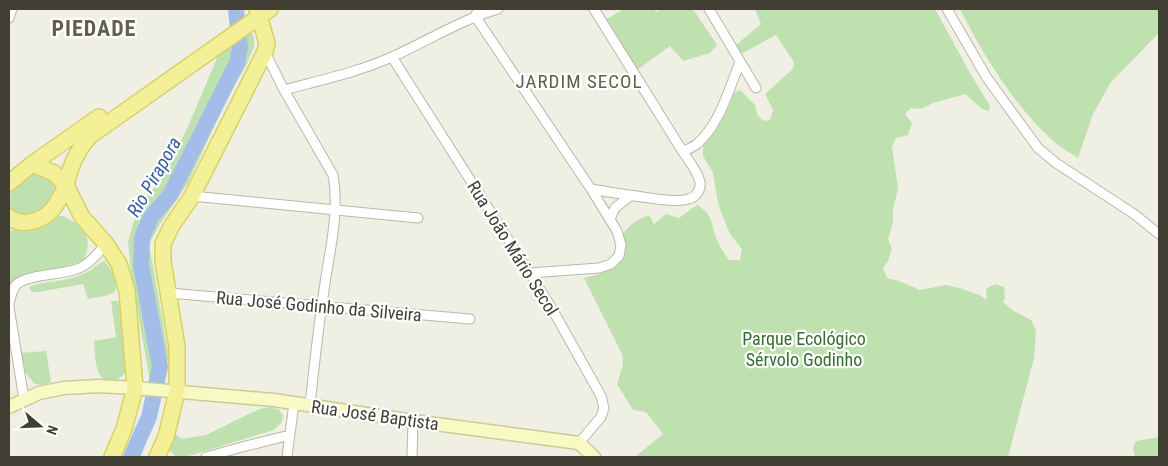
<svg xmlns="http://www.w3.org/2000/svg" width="1168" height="466" font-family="'Roboto Condensed',sans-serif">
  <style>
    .green { fill: #bee1af }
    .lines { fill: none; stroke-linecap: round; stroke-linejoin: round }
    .river { stroke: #a4bce8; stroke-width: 16 }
    .street-casing { stroke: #bab8a7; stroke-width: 11 }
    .secondary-casing { stroke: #cccb96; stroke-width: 15 }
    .primary-casing { stroke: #d7d16a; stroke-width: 18 }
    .street { stroke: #fff; stroke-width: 9 }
    .secondary { stroke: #f9f9c4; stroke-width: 12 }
    .primary { stroke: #f4f098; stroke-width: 15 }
    .labels { text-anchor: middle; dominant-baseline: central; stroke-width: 4.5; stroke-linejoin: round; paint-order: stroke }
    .street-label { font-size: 18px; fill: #413f34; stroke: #fff }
    .park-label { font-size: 18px; fill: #366c2e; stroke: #fff }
    .neighbourhood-label { font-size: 19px; letter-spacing: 1px; fill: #635f4c; stroke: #fff }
    .water-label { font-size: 19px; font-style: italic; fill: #385ca1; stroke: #fff }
    .district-label { font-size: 22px; font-weight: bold; letter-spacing: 1px; fill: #635f4c; stroke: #fff }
  </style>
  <rect width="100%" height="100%" fill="#f0efe3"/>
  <!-- green -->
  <path class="green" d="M624,9H654L656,12L661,9H693L717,45L710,53L683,61L670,46L637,70L605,20Z
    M755,9H935L970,73L990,106L989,111L982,109L965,94L933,103L921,109L911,108L905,114L912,123L908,135L896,138L892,147L898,188L893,210V223L888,239L892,249L888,261L883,268L887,278L899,281L920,290L946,285L963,289L981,296L987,300L986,289L995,284L1004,287L1005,298L1003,302L1012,310L1031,320L1036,331L1034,358L1008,457H635L663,434L646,412L633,410L617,384L623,365L622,354L584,278C610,272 631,264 623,233L634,222L649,215L654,224L666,214L679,218L697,205C711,213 711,220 715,235C718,244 723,252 729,260H740L742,249L730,234L723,217L718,203L713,173L703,156V146L729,107L734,93L740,90L755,105L758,116L764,121L770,120L773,110L765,94L793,69L794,62L776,35L741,54L737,53L735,46L761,24Z
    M960,9H1159V33L1111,82L1093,114L1078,158C1069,152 1058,146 1050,138C1014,105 982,53 960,9Z
    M251,31L254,37V47L245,68L230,92L188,183L160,224L149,244L168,351V360L150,382L131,272L128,241L138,208L161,179L187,129L220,51Z
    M37,172C51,176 57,180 57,195L35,217L11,213C3,192 19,179 37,172Z
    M63,216C83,226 95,238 83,261L57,269L9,290V231L39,227L52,217Z
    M104,261C112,270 118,279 115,292L105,296L88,299L83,284L38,292H32L29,287C47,280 70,282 87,272C93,269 97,264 104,261Z
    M111,301H118C121,316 131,353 128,367C126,375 118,379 112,383C93,378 96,358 94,341L116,337Z
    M46,351L51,382L43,385L35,384C25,374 22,367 20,353Z
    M158,404L141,457H124L146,405Z
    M270,407L279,410L283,415L282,422L274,430L185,457H176L169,450L172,428L175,434L182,439L206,435L259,409Z
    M1159,437V457H1135L1133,448L1136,441Z"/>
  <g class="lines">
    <!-- river -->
    <path class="river" d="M131,457L149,417L160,367L141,265L142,238L151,217L170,195L237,63L240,48L236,9"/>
    <defs>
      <path id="street" d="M479,9L475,16L591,189L617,231L621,245L619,256L611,264L599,268L529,273
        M709,9L756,88
        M947,9L987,78L1038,148L1056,163L1134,214L1159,234
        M9,18L12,9
        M265,52L284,90L333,175C340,213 329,253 324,290C318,329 314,367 310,405
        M392,57L551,307L601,396L604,408L601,417L579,443
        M284,90C321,80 359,72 394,56C429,40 461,20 498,9
        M683,152C688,149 693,147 697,144C720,124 729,89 740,62
        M591,189C613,193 635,196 657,199C667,200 678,202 688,199C695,198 701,191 700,182C698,172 689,161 683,152L594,9
        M192,196L418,218
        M610,219L615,208L630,196
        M169,293L470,319
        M9,306C10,299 12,289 17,284C29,274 62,275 77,269C89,265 98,253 106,244
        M9,307L24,399
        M206,457L242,447L290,435
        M287,457L294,403
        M412,457L413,421"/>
      <path id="secondary" d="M9,407L39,393L64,388L99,386L135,388L274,400L413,421L579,443L594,457"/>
      <path id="primary" d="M9,183L32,164L99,117
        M9,217C21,227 41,222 52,210C58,203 62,194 66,185L54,173L32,164
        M112,457L124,429L135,388L127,291L119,264L106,244L82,217L66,185C70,166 77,150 90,136L270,9
        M157,457L166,437L177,391V347L163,261V244L171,227L192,196L265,52L267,43L257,9"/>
    </defs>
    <!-- street casing -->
    <use href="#street" class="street-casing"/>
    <!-- secondary casing -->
    <use href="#secondary" class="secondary-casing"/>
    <!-- primary casing -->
    <use href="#primary" class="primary-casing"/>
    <!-- street -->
    <use href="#street" class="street"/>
    <!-- secondary -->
    <use href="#secondary" class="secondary"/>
    <!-- primary -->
    <use href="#primary" class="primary"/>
  </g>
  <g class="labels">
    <!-- street labels -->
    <g class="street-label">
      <text transform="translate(513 248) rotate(58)">Rua João Mário Secol</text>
      <text transform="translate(319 306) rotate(5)">Rua José Godinho da Silveira</text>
      <text transform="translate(375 415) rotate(8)">Rua José Baptista</text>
    </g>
    <!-- park labels -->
    <g class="park-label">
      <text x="804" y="338">Parque Ecológico<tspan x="804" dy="21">Sérvolo Godinho</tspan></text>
    </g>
    <!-- neighbourhood labels -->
    <g class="neighbourhood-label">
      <text x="579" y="81">JARDIM SECOL</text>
    </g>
    <!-- water labels -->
    <g class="water-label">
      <text transform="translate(154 177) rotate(-60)">Rio Pirapora</text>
    </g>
    <!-- district labels -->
    <g class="district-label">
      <text x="94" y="28">PIEDADE</text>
    </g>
  </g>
  <!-- border -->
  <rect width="1168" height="466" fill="none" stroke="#413f34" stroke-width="20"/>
  <!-- north arrow -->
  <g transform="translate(40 426) rotate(109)" stroke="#ffffff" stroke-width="4" paint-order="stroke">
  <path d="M0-4L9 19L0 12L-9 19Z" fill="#413f34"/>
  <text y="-8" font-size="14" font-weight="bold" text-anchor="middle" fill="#413f34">N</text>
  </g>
</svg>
